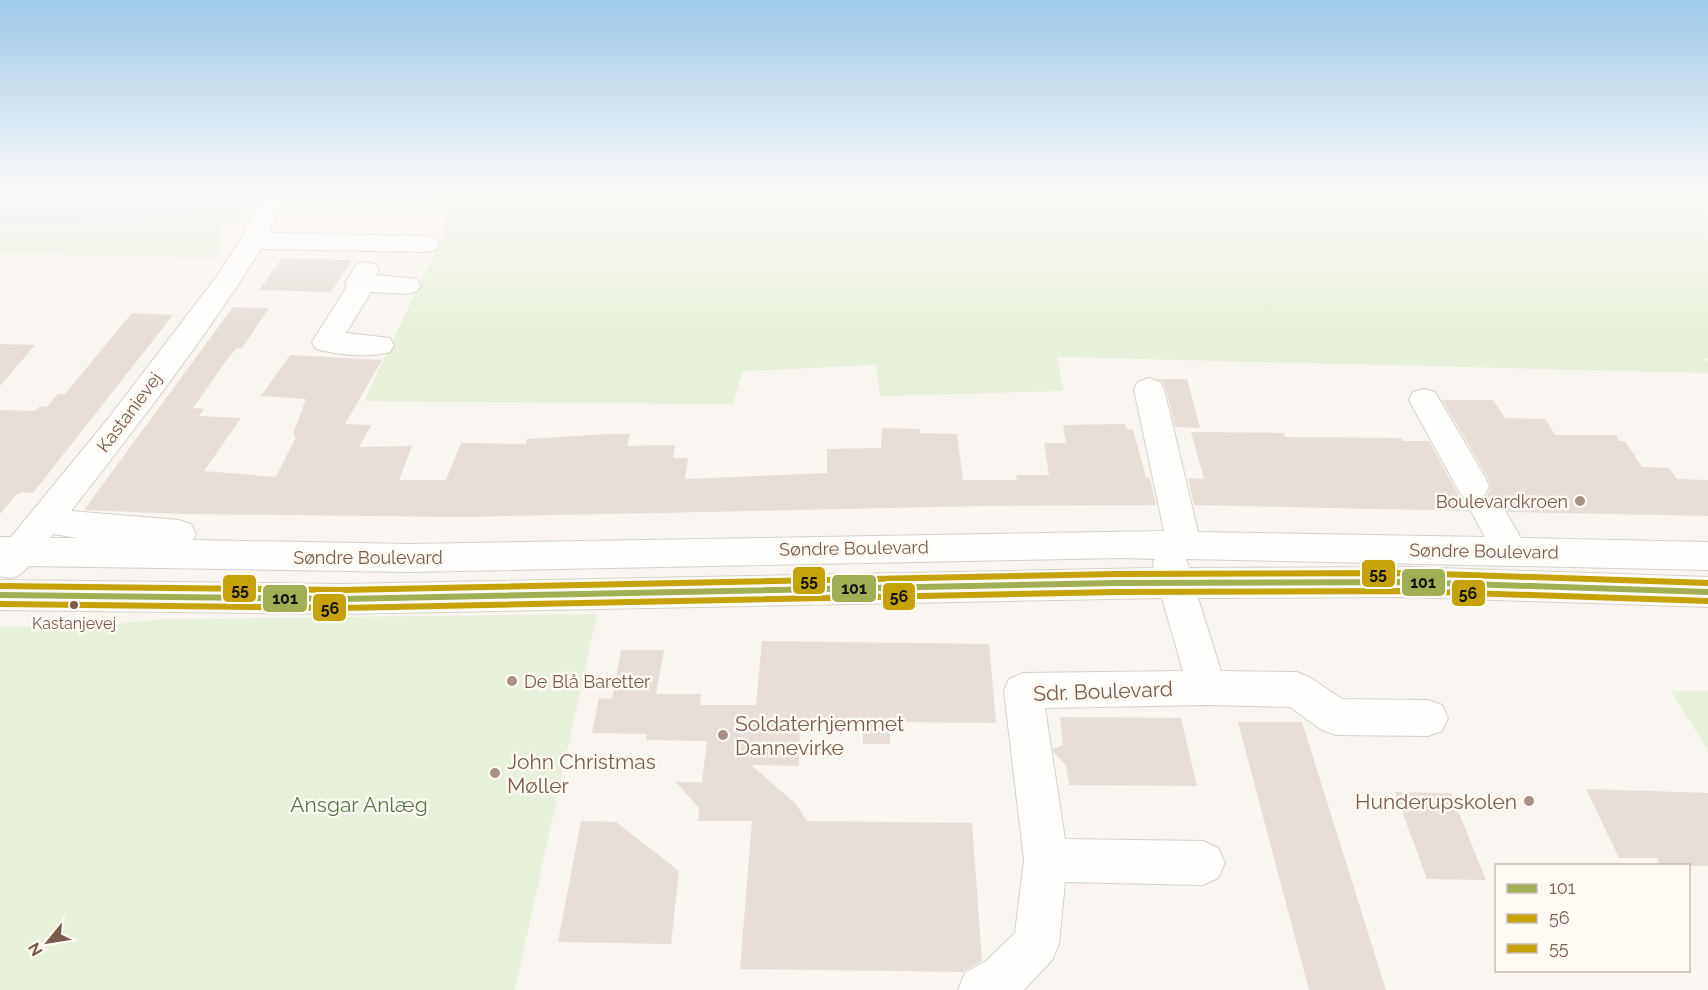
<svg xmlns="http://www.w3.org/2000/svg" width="1708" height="990" font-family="Raleway,sans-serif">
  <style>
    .green { fill: #e7f0db }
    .water { fill: #d0e8ea }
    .building { fill: #e6ded7 }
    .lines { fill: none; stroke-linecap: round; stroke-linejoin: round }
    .minor-casing { stroke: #d7d1cb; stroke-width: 2 }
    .minor { fill: #fefefd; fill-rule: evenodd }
    .bus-1-casing { stroke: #fffaf3; stroke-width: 10 }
    .bus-2-casing { stroke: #fffaf3; stroke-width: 10 }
    .bus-3-casing { stroke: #fffaf3; stroke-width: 10 }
    .bus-1 { stroke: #a0af54; stroke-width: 6 }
    .bus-2 { stroke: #c4a208; stroke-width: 6 }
    .bus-3 { stroke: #c4a208; stroke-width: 6 }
    .poi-dot { fill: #a69286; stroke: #fffaf3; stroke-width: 2 }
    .bus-dot { fill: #7a5c4d; stroke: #fffaf3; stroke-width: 2 }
    .labels { text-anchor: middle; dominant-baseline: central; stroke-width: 5; stroke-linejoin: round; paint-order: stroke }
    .bus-label { font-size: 16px; fill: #7a5c4d; stroke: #fffaf3 }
    .street-label { font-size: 18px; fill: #7a5c4d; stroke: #fffaf3 }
    .poi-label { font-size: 18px; fill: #7a5c4d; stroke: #fffaf3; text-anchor: end }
    .near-street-label { font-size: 21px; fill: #7a5c4d; stroke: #fffaf3 }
    .near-poi-label { font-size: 21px; fill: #7a5c4d; stroke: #fffaf3; text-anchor: start }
    .near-park-label { font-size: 21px; fill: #537a41; stroke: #fffaf3 }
    .line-badge { stroke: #fffaf3; stroke-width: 2 }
    .pale-badge-label { font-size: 16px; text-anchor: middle; font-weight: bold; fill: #111 }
  </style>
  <rect width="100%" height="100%" fill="#f9f5f0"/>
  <!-- green -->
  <path class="green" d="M439,195H1708V358L1703,359L1708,363V373L1057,357L1064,391L880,396L876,365L743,371L733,404L364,401L446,229Z
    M247,205L239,224L222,225L220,252L213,258L0,253V226L144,222Z
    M597,614L515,990H0V626L79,628L166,619Z
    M1671,691H1708V751Z"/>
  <!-- water -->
  <path class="water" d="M0,195H345L323,199L291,197L144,222L0,226Z"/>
  <!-- building -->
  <path class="building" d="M282,258L352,260L331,292L259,290Z
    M233,307L269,308L242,348H237L228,358L193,408L204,409L199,416L241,418L204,471L276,477L296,437L293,434L306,399L261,396L290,355L382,360L345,424L371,425L359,447L412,446L399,480H446L461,443L526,444L527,439L608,434H630L627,446L675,445L673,458H688L685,479L827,473V449L881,448L882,428L920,429V433L957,434L963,480H1017L1016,475H1049L1044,443H1066L1063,425L1125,424L1127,429L1133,430L1146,477L1150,478L1156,505L984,506L462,517L183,514L84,510Z
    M132,313L173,315L33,493L22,492L16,495L0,514V410L35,411L40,406L47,407L58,394H65Z
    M0,344L35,345L0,386Z
    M1157,379H1187L1200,428L1175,427L1166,388L1162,381Z
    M1442,400H1493L1505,418L1545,419L1555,435H1616L1619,441H1625L1642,467L1669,468L1677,479L1708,480V516L1508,512L1501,500L1487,496L1491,487L1487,476Z
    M1191,432L1284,433L1285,437L1401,438L1403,441H1429L1459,496L1474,501L1469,511L1194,505L1188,478L1204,479Z
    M762,641L989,644L996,723L890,722V744H863V722H800L799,766L751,765L796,804L807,821L972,823L982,961L963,972L740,969L752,821H698L699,808L676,782H702L707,741L646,740L647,734L592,733L599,698L612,699L621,650H664L656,694H701L700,705H756Z
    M1060,717L1181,718L1197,786L1069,785L1066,765L1054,753L1053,749L1063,745Z
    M1238,722H1302L1386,990H1309Z
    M1586,789L1708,793V866H1660L1657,858H1619Z
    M1395,792L1451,793L1486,880L1427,879Z
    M581,821L616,822L679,871L671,944L558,942Z"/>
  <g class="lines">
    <defs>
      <path id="minor" d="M261,195H285L269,233L427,236L436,238L440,244L436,250L427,252L261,249C204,340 137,426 71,511L179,520L191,524L196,534L193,540L410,544L1164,531L1134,389L1138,382L1149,378L1160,382L1164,389L1198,532L1485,537L1471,511L1476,502L1488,498L1500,502L1521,538L1708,542V570L1186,559L1189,568L1409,567L1708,577V607L1409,597L1198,598L1221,671L1297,672L1311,678L1342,699L1428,700L1442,705L1448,718L1442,731L1428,736L1336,735L1322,730L1290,707L1207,705L1045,708L1065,839L1203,841L1218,848L1225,863L1218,878L1203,885L1065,882L1059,944L1052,960L1024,990H958L965,973L986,961L1015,933L1024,860L1004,691L1009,679L1023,673L1183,671L1162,598L342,614L0,610V580L342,584L1154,568L1153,563L1155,559L1123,558L410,572L29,566C20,576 13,581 0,576V537H11L107,420L217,276L240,241ZM53,534L78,538H50Z
        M366,262L375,264L379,270L376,275L417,279L420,285L417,291L407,294L371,292L346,333L390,338L394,345L390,352C369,358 337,355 316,349L312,342L347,287L345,283L357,264Z
        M1424,389L1435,392L1485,477L1489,486L1485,495L1473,499L1461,495L1409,400L1413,392Z"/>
    </defs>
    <!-- minor casing -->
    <use href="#minor" class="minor-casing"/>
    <!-- minor -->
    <use href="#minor" class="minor"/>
    <defs>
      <path id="bus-1" d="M0,595L342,599L1117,583L1409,582L1708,592"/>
      <path id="bus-2" d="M0,604L342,608L1117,592L1409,591L1708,601"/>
      <path id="bus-3" d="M0,586L342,590L1117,574L1409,573L1708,583"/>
    </defs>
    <!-- bus-1 casing -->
    <use href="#bus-1" class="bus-1-casing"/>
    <!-- bus-2 casing -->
    <use href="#bus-2" class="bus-2-casing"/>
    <!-- bus-3 casing -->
    <use href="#bus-3" class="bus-3-casing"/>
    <!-- bus-1 -->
    <use href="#bus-1" class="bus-1"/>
    <!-- bus-2 -->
    <use href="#bus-2" class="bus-2"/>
    <!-- bus-3 -->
    <use href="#bus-3" class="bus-3"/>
  </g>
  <!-- sky -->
  <linearGradient id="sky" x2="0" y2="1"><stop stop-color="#9ec9e9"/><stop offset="0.58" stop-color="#fcfaf8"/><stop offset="1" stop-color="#fcfaf8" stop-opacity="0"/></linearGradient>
  <rect width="1708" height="334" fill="url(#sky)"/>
  <!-- markers -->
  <g class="poi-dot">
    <circle cx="1580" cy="501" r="6"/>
    <circle cx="512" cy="681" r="6"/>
    <circle cx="723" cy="735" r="6"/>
    <circle cx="495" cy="773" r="6"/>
    <circle cx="1529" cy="801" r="6"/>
  </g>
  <circle class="bus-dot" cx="74" cy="605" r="5"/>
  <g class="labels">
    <!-- bus labels -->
    <g class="bus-label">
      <text x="74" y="623">Kastanjevej</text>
    </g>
    <!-- street labels -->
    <g class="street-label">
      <text transform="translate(129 412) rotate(-53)">Kastanievej</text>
      <text transform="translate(854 548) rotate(-1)">Søndre Boulevard</text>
      <text transform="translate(1484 551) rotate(1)">Søndre Boulevard</text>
      <text x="368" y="557">Søndre Boulevard</text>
    </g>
    <!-- poi labels -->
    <g class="poi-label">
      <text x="1568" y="501">Boulevardkroen</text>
      <text x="524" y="681" text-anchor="start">De Blå Baretter</text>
    </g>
    <!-- near-street labels -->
    <g class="near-street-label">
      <text transform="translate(1103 691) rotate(-2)">Sdr. Boulevard</text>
    </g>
    <!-- near-poi labels -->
    <g class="near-poi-label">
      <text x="735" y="723">Soldaterhjemmet<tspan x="735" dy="24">Dannevirke</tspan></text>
      <text x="507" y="761">John Christmas<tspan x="507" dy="24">Møller</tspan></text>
      <text x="1517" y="801" text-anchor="end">Hunderupskolen</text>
    </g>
    <!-- near-park labels -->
    <g class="near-park-label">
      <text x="359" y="804">Ansgar Anlæg</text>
    </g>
  </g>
  <g class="line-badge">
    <rect x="1361" y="559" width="35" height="29" rx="6" fill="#c4a208"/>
    <rect x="792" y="566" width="34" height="29" rx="6" fill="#c4a208"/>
    <rect x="1401" y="568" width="45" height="29" rx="6" fill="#a0af54"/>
    <rect x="831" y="574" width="46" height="29" rx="6" fill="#a0af54"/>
    <rect x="222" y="574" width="35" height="29" rx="6" fill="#c4a208"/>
    <rect x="1451" y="579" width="35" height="28" rx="6" fill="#c4a208"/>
    <rect x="882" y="582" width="34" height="29" rx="6" fill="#c4a208"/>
    <rect x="262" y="584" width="46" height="29" rx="6" fill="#a0af54"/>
    <rect x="312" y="593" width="35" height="29" rx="6" fill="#c4a208"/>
  </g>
  <g class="pale-badge-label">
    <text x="1378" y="579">55</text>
    <text x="809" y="586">55</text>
    <text x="1423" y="588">101</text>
    <text x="854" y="594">101</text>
    <text x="240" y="595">55</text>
    <text x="1468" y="599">56</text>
    <text x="899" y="602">56</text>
    <text x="285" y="604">101</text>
    <text x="330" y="614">56</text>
  </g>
  <!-- legend -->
  <rect x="1495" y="864" width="195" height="108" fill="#fffaf3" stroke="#cabbb1" stroke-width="1.5"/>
  <rect x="1507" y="884" width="30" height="9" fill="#a0af54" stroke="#cabbb1" stroke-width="1.5"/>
  <text x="1549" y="894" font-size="18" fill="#7a5c4d">101</text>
  <rect x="1507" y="914" width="30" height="9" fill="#c4a208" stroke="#cabbb1" stroke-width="1.5"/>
  <text x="1549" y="924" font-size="18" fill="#7a5c4d">56</text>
  <rect x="1507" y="944" width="30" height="9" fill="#c4a208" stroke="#cabbb1" stroke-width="1.5"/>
  <text x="1549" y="954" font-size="18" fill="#7a5c4d">55</text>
  <!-- north arrow -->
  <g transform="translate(48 942) rotate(240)" stroke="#fffaf3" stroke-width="4.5" paint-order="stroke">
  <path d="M0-4.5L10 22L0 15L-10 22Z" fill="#7a5c4d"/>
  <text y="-9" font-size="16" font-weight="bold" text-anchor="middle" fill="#7a5c4d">N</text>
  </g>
</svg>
